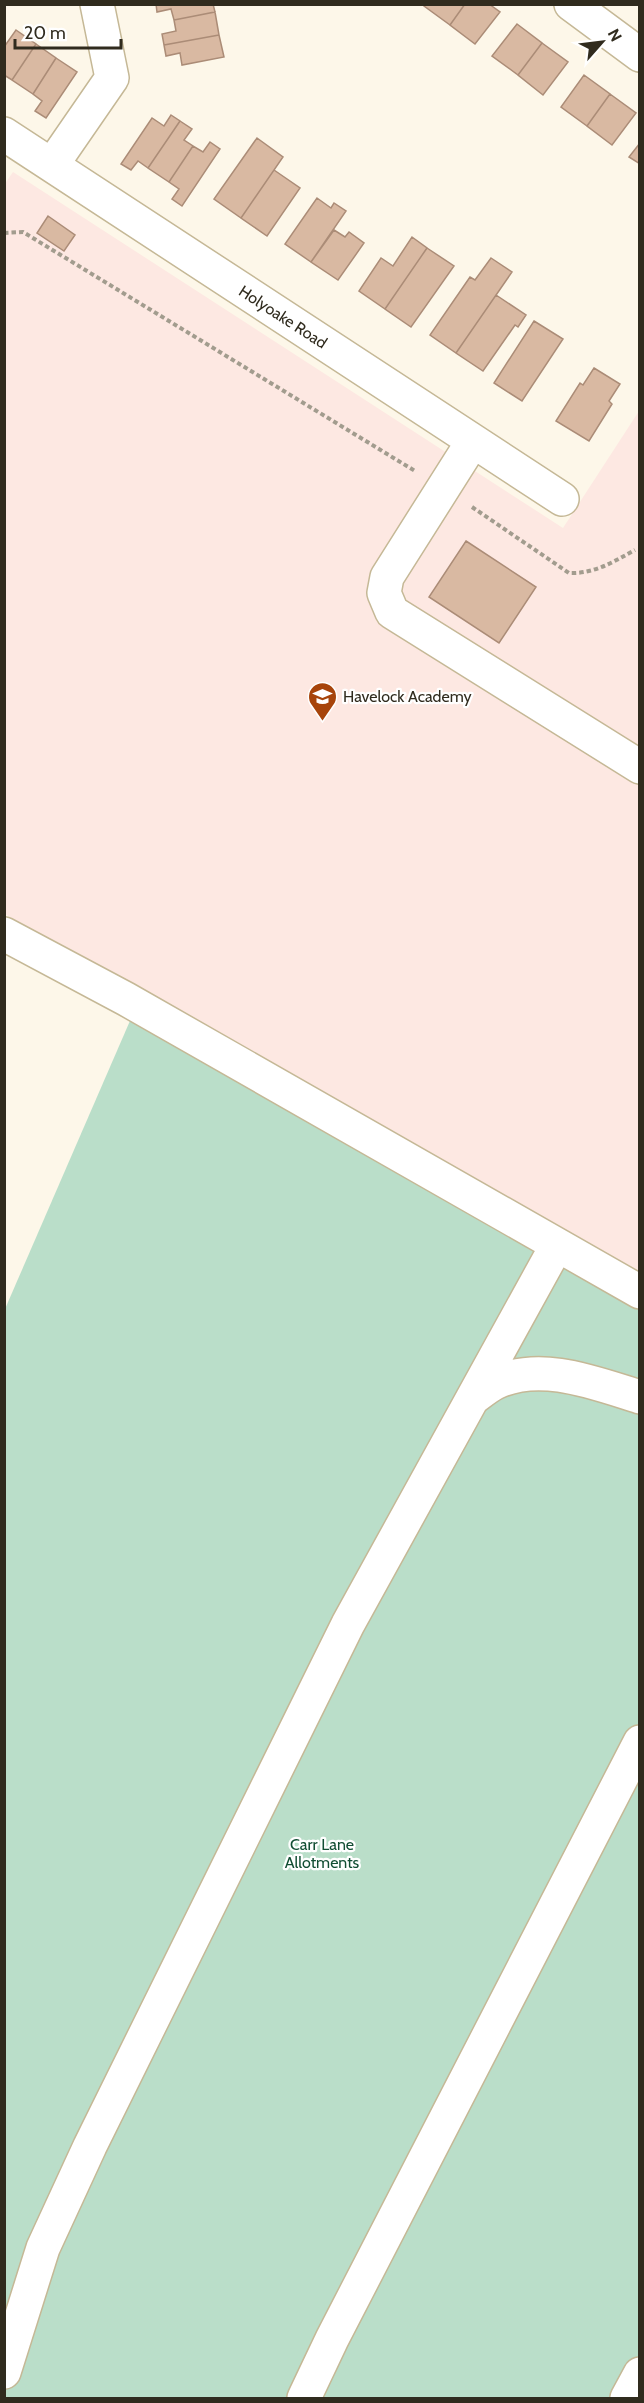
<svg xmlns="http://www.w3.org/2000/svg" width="644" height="2403" font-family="Cabin,sans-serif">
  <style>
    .education { fill: #fde8e2 }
    .green { fill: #badec9 }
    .building { fill: #d9b9a2; stroke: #ab8c77; stroke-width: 1.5 }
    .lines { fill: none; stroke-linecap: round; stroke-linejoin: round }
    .minor-casing { stroke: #c5b896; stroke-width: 36 }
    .path { stroke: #a29c8e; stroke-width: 4; stroke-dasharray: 4.5 3; stroke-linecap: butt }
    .minor { stroke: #fff; stroke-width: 33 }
    .labels { text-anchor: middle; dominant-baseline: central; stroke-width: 4.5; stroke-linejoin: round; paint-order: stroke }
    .street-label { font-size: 16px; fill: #302b1e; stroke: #fff }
    .poi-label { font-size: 16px; fill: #302b1e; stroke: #fff; text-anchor: start }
    .park-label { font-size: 16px; fill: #124e33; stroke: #fff }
  </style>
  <rect width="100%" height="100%" fill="#fdf7e9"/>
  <!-- education -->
  <path class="education" d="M13,172L563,528L639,411V1273L131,989L5,914L4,185Z"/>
  <!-- green -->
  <path class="green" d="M136,1007L639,1273V2398H5V1309Z"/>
  <!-- building -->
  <path class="building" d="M156,4H213L215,12L174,20L171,9L157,12Z
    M425,4H465L450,25L424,6Z
    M465,4H489L500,12L475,44L450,25Z
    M215,12L219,35L164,45L162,34L176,31L174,20Z
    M517,24L542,43L518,75L492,56Z
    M16,30L36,44L12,80L4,75V47Z
    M219,35L224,57L182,65L180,53L166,56L164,45Z
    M542,43L568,62L543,95L518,75Z
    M36,44L56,58L33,94L12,80Z
    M56,58L77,72L46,118L35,111L42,101L33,94Z
    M584,75L610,94L587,126L561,107Z
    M610,94L636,113L612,145L587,126Z
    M171,115L180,121L148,168L138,161L131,170L121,164L152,118L164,126Z
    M180,121L192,129L184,140L193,146L169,182L148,168Z
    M257,138L283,157L241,218L214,199Z
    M210,142L220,149L182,206L172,199L179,189L169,182L193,146L203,152Z
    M640,143V164L629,157Z
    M274,170L300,188L267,236L241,218Z
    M317,198L331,208L334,203L346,211L311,262L285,244Z
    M48,216L75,235L64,251L37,233Z
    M334,230L345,237L349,232L364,243L338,280L311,262Z
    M412,237L427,248L385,309L359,291L381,258L393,266Z
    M427,248L454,266L411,327L385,309Z
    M491,258L512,272L456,353L430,335L470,277L475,280Z
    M496,295L526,315L518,327L515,325L483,371L456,353Z
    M534,321L563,339L522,401L494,383Z
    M594,368L620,384L609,401L612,404L589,441L556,421L580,383L583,385Z
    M466,541L536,587L499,643L429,597Z"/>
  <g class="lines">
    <defs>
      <path id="minor" d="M571,4L640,55
        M4,134L562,499
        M52,165L112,78L97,4
        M473,441L387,577L384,593L392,612L640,767
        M4,934L126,999L640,1292
        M472,1399C479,1394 487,1387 495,1383C540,1361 595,1383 640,1397
        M4,2372L43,2248L90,2146L348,1624L557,1245
        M304,2398L332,2339L640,1742
        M627,2398L640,2374"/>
    </defs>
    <!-- minor casing -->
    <use href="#minor" class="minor-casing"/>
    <!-- path -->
    <path class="path" d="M4,233L23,232L415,471
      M472,507L569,573C594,574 613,562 635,550"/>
    <!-- minor -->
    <use href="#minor" class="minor"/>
  </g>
  <!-- icons -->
  <defs>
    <symbol id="school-pin" viewBox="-11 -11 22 30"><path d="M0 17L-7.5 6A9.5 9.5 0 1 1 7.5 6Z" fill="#a7440b" stroke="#fff"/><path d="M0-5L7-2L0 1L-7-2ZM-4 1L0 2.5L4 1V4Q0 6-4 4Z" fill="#fff"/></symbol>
  </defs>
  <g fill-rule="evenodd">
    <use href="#school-pin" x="306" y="680" width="33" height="45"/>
  </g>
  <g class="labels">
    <!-- street labels -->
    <g class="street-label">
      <text transform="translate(283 317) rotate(33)">Holyoake Road</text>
    </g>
    <!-- poi labels -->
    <g class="poi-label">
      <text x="343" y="696">Havelock Academy</text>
    </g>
    <!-- park labels -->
    <g class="park-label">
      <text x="322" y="1844">Carr Lane<tspan x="322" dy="18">Allotments</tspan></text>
    </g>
  </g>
  <!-- border -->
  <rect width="644" height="2403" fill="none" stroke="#302b1e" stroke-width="12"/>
  <!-- north arrow -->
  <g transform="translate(602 42) rotate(62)" stroke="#ffffff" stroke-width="4.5" paint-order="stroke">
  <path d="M0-4.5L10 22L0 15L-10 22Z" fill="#302b1e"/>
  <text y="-9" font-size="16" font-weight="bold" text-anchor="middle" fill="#302b1e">N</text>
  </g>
  <!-- scale -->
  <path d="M15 39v9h106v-9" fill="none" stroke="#302b1e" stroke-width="3"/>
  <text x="24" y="39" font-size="18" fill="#302b1e" stroke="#ffffff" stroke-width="4.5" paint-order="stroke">20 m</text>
</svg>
